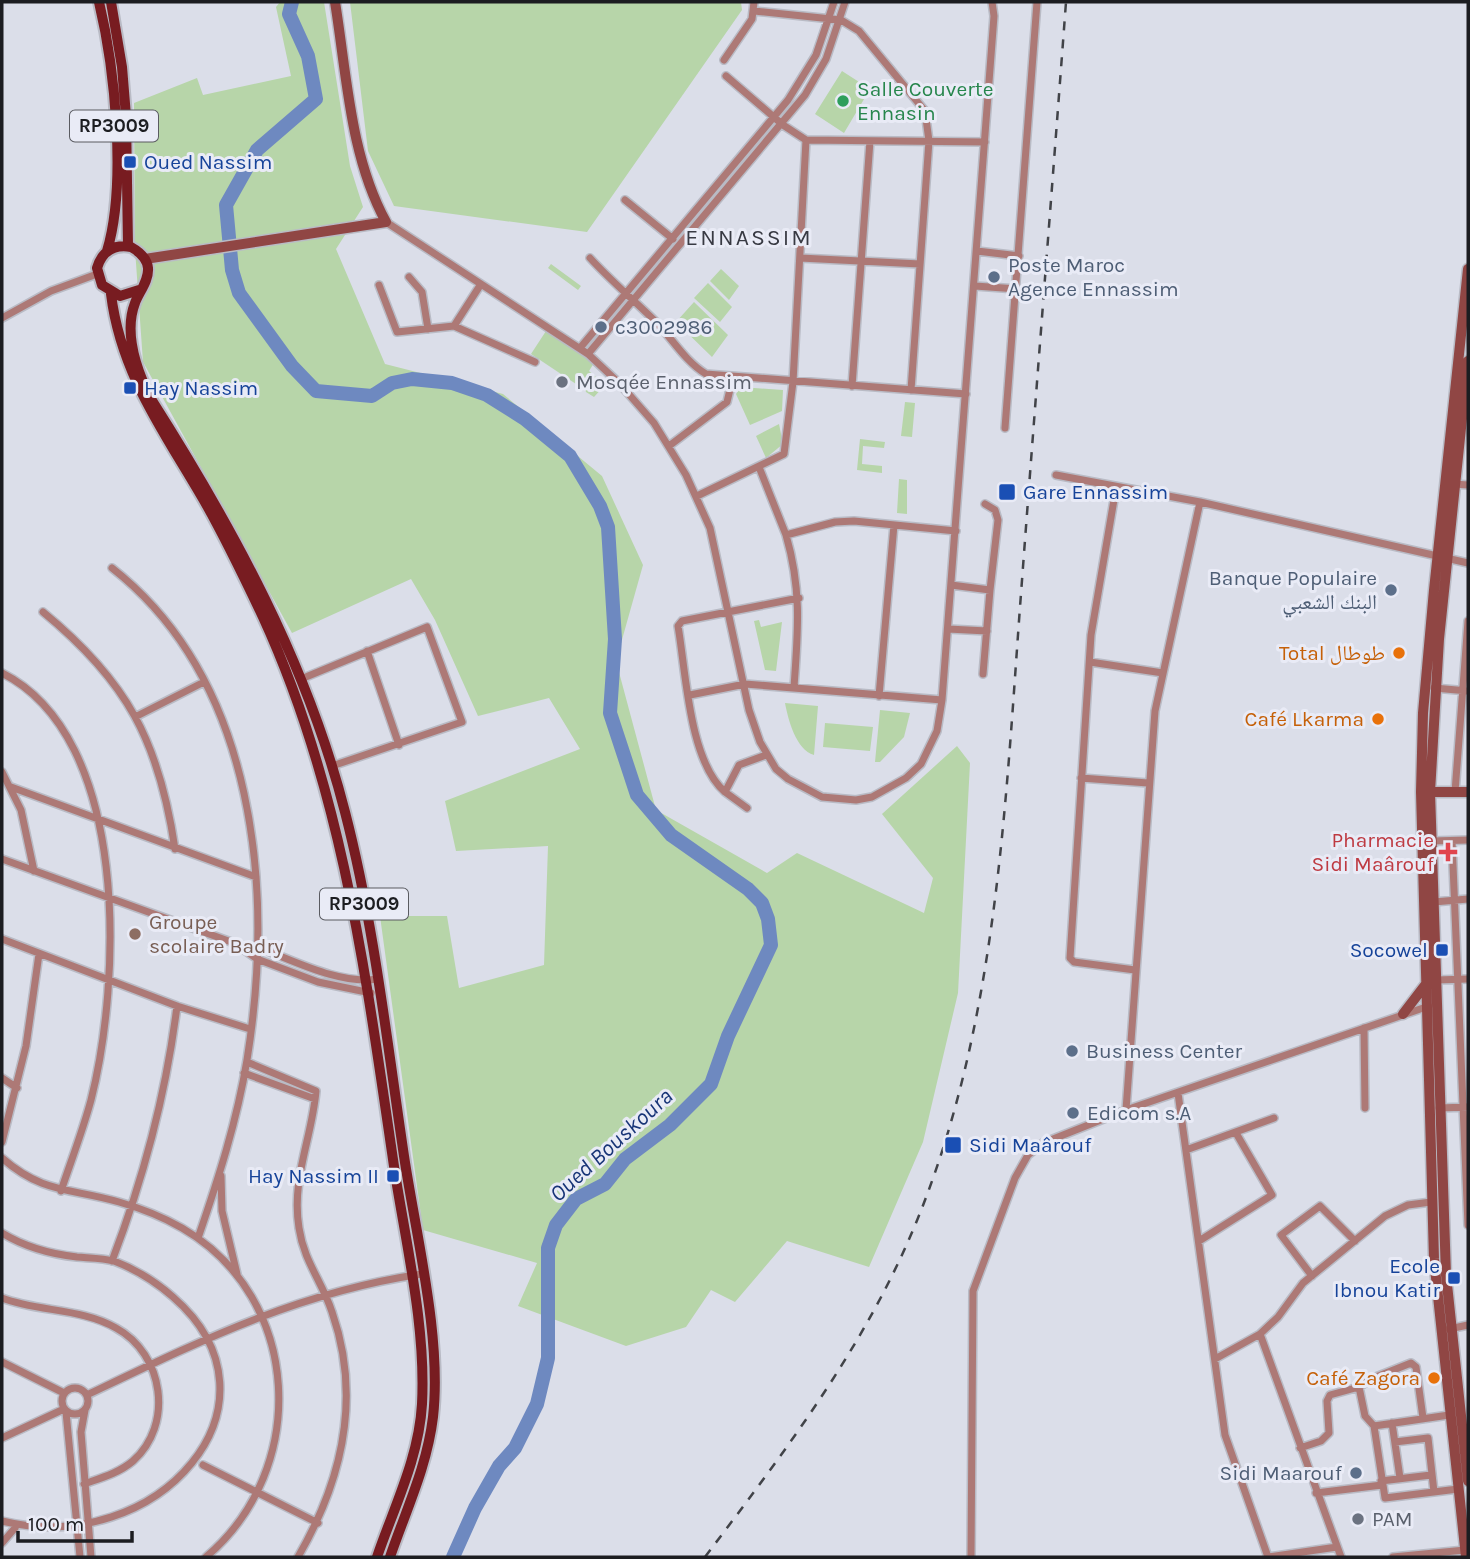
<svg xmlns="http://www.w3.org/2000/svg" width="1470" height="1559" font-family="Karla,'Noto Naskh Arabic',sans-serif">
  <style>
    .green { fill: #b7d5a9 }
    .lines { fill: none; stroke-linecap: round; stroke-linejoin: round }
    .river { stroke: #6e89c0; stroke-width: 14 }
    .street-casing { stroke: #b9bbc5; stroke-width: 10 }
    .secondary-casing { stroke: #b9bbc5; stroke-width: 13 }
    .primary-casing { stroke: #b9bbc5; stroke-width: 14 }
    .street { stroke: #ad7976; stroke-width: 7 }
    .secondary { stroke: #904644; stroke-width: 10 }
    .primary { stroke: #781c21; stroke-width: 10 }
    .rail { stroke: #414348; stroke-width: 2.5; stroke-dasharray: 9 9; stroke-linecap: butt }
    .leisure-dot { fill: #2e9e5b; stroke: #e9ebf6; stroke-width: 2.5 }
    .transit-dot { fill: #1a4fb4; stroke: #e9ebf6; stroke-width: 2.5 }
    .service-dot { fill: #5c6f8a; stroke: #e9ebf6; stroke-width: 2.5 }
    .worship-dot { fill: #6b7280; stroke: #e9ebf6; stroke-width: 2.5 }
    .food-dot { fill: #e8710a; stroke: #e9ebf6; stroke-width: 2.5 }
    .health-dot { fill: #e0444e; stroke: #e9ebf6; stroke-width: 2.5 }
    .education-dot { fill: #8d6e63; stroke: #e9ebf6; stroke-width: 2.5 }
    .labels { text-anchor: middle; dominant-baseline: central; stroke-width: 6; stroke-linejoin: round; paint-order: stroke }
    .shield { fill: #e9ebf6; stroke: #5a5b61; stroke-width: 2 }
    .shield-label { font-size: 19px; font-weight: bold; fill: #1c1d21 }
    .leisure-label { font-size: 21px; fill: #27864d; stroke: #e9ebf6; text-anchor: start }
    .transit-label { font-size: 21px; fill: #164399; stroke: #e9ebf6; text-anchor: start }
    .service-label { font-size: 21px; fill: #4e5e75; stroke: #e9ebf6; text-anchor: start }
    .worship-label { font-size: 21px; fill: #5b616d; stroke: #e9ebf6; text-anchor: start }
    .food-label { font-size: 21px; fill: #c56008; stroke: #e9ebf6; text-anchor: end }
    .health-label { font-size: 21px; fill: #be3a42; stroke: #e9ebf6; text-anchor: end }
    .education-label { font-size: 21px; fill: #785e54; stroke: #e9ebf6; text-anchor: start }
    .neighbourhood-label { font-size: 23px; letter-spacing: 2px; fill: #383a43; stroke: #e9ebf6 }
    .water-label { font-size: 23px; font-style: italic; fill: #183577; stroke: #e9ebf6 }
  </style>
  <rect width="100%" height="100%" fill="#dbdee9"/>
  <!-- green -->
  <path class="green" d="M280,2H324L350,166L363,207L336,249L385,364L503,394L602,476L643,565L616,661L656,810L767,873L797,853L924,913L933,878L882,814L957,746L970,763L958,993L923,1142L869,1267L787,1241L735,1302L711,1290L686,1327L626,1346L518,1306L537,1263L423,1230L380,916H447L459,988L544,965L548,846L456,851L445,801L580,749L549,698L478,716L435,620L411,579L292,633L143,362L135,249L134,103L197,78L203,95L291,76L276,7Z
    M350,2H741L742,10L587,232L394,206L368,151Z
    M842,71L870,89L844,133L815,114Z
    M551,264L581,286L578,290L548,268Z
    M721,269L739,286L729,300L710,281Z
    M708,283L732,307L720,322L694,298Z
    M694,302L728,335L712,357L676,322Z
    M546,331L594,363L589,371L605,385L594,397L586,392L583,381L579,386L531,354Z
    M741,387L783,390L782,411L750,425L736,394Z
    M905,402L915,403L912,437L901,436Z
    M779,424L783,444L766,458L756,436Z
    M860,439L885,442L884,448L863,446L862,464L882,466V473L857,470Z
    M899,479L907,480V514L897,513Z
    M759,620L761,627L782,622L776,671L765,670L754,621Z
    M785,703L818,706L814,755C796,750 788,719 785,703Z
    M880,710L910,713L904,737L880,762H875Z
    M825,723L873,727L870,751L823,747Z"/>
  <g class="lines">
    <!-- river -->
    <path class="river" d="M292,2L289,14L308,56L316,99L257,150L226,205L232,270L239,293L292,366L316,391L372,396L392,383L412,379L452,383L487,395L525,419L570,456L600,506L608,527L615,639L610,713L637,795L671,835L748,889L762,903L768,919L771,945L728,1036L711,1084L670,1125L625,1159L605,1184L576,1199L556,1225L548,1248V1358L537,1404L515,1448L499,1466L475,1508L453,1557"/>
    <defs>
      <path id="street" d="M754,11L841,20L859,31L925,111L929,141L911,390
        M724,60L752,19L754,2
        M806,140L985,142
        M625,200L673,239
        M386,222L588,354L619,383L654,423L686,475L710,528L749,710L760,742L776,769L788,779L822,797L856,800L872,797L906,778L921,764L937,731L942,700L994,16L992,2
        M977,251L1019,256
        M590,258C611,281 635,301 657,323C673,340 686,362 706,374L966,394
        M800,258L920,264
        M409,277L422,292L428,329
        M379,285L397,332L454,326L535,362
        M975,286L1017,289
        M2,318L51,291L97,274
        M454,326L481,284
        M580,348L788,100L816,55L834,2
        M588,354L805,95L826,59L845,2
        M852,386L870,141
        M1005,428L1037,2
        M669,446L727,402L733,377
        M759,467L786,535L835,522L854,521L956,531
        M1056,475L1200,502L1468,563
        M1454,484L1468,485
        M1116,488L1091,635L1070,958L1074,962L1135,970
        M697,496L784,454L793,382L806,140L783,125L726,76
        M985,504L995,510L998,520L990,590
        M786,535C802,590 798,631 794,687
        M112,568C257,682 274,891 247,1060C237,1121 218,1180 198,1238
        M951,585L990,590L983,674
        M43,612C127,681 159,741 175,849
        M948,629L987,631
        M367,651L399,745
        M1090,662L1163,673
        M2,673C131,738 121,982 91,1100C83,1130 71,1161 61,1191
        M301,679L427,627L462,722L332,766
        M1434,688L1468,691
        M690,695L745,684L942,700
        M879,696L894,525
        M137,716L204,682
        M766,755L739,765L725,792C689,761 686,672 678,626L682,621L799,598
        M2,772L21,810L34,871
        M1081,778L1148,783
        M11,787L256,877
        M725,792L747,808
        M1455,792L1468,621
        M1432,841L1468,840
        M1452,841L1468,1225
        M2,859L234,943L257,959L318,982L371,993
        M1434,902L1468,899
        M2,939L177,1006L250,1029
        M244,948L257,947C293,960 339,985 377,979
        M1436,980L1468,979
        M1364,1028L1365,1108
        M247,1062L316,1091C312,1138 291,1179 299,1228C304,1262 322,1281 332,1312C362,1398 342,1481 298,1557
        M244,1073L315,1099
        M2,1078L17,1088
        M1178,1093L1225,1435L1268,1557
        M1439,1108L1468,1107
        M1126,1110L1155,711L1200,502
        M2,1142L26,1046L39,954
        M1186,1150L1274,1118
        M2,1158C43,1194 71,1188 119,1202C140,1208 163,1217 182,1228C303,1298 310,1469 206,1557
        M221,1176L222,1211L237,1274
        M2,1233C25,1247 50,1254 77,1257C89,1258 103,1258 114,1261C135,1269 156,1282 173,1297C295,1403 158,1559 2,1521
        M1199,1241L1272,1195L1236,1133
        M112,1261C144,1177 166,1095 177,1006
        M1312,1276L1281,1235L1320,1206L1355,1241
        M2,1298C38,1312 82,1308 116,1328C164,1354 174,1425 133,1461C119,1473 101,1478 84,1484
        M1449,1329L1468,1325
        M1260,1334L1341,1557
        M1215,1359L1260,1334L1278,1317L1303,1283L1385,1216L1408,1205L1431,1202
        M2,1362L64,1393
        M1359,1387L1365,1416L1374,1426L1385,1498L1458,1489
        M62 1401a13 13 0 1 1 26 0a13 13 0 1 1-26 0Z
        M87,1395C198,1342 298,1292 422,1274
        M85,1410L81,1432L91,1557
        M66,1412L80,1557
        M1392,1423L1400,1478
        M1374,1426L1449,1415
        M2,1438L64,1409
        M1395,1442L1428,1438L1434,1492
        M1300,1448L1321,1441L1329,1433L1327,1401L1330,1395L1359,1387L1371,1379L1411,1363L1416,1367L1423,1418
        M203,1465L318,1523
        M1381,1481L1431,1475
        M1316,1493L1382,1485
        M2,1543L15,1528
        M971,1557L973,1291L1015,1178L1028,1155L1043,1143L1126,1110L1429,1006
        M1268,1557L1337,1547
        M1393,1557L1465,1550"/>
      <path id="secondary" d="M145,259L386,222C350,156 347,76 335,2
        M1468,361L1439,639L1430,792L1446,1275L1468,1481
        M1427,792H1468
        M1403,1014L1426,984
        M1466,1557L1434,1259L1421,792L1423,713L1434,590L1468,269"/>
      <path id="primary" d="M99,2C115,69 127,184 107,251
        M111,2L122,67L126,116L128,246
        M139,290L120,296L102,285L97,268C102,251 114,244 131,247C140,252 147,258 148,268C149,281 139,292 135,303C123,334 137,371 151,399C233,528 307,663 345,812C374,924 387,1042 404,1156C416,1236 442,1338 433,1417C427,1467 406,1510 390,1557
        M111,294C121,376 166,434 206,504C227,541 245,579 263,617C344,793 367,984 395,1173C407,1249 426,1328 422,1404C419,1458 394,1507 377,1557"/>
    </defs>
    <!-- street casing -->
    <use href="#street" class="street-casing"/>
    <!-- secondary casing -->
    <use href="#secondary" class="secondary-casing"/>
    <!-- primary casing -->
    <use href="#primary" class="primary-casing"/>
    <!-- street -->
    <use href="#street" class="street"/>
    <!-- secondary -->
    <use href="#secondary" class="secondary"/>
    <!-- primary -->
    <use href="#primary" class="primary"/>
    <!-- rail -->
    <path class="rail" d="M705,1557C786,1450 867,1344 918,1218C996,1025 1005,812 1020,607C1035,405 1051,203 1066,2"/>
  </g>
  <!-- markers -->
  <circle class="leisure-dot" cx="843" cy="101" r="7"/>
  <g class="transit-dot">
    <rect x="123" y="155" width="14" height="14" rx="3.5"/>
    <rect x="123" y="381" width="14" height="14" rx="3.5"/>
    <rect x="998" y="483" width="18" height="18" rx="3.5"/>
    <rect x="1435" y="943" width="14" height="14" rx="3.5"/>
    <rect x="944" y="1136" width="18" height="18" rx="3.5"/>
    <rect x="386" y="1169" width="14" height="14" rx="3.5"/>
    <rect x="1447" y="1271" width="14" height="14" rx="3.5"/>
  </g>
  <g class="service-dot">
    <circle cx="994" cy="277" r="7"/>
    <circle cx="601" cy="327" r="7"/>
    <circle cx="1391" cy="590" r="7"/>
    <circle cx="1072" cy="1051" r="7"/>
    <circle cx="1073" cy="1113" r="7"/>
    <circle cx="1356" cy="1473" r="7"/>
  </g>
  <g class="worship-dot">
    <circle cx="562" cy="382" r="7"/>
    <circle cx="1358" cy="1519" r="7"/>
  </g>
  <g class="food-dot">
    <circle cx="1399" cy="653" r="7"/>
    <circle cx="1378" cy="719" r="7"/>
    <circle cx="1434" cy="1378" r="7"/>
  </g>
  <path class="health-dot" d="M1444.5 841.5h7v7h7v7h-7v7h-7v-7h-7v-7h7z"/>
  <circle class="education-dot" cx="135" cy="934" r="7"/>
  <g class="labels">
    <!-- shield labels -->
    <g class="shield">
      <rect x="70" y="110.5" width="88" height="31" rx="5"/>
      <rect x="320" y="888.5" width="88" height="31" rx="5"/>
    </g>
    <g class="shield-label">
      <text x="114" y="126">RP3009</text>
      <text x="364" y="904">RP3009</text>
    </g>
    <!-- leisure labels -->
    <g class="leisure-label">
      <text x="857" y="89">Salle Couverte<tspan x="857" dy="24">Ennasin</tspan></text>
    </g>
    <!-- transit labels -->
    <g class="transit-label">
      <text x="144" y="162">Oued Nassim</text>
      <text x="144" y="388">Hay Nassim</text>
      <text x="1023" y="492">Gare Ennassim</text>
      <text x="1428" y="950" text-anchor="end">Socowel</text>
      <text x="969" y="1145">Sidi Maârouf</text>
      <text x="379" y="1176" text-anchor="end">Hay Nassim II</text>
      <text x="1440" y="1266" text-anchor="end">Ecole<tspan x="1440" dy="24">Ibnou Katir</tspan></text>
    </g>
    <!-- service labels -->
    <g class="service-label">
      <text x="1008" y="265">Poste Maroc<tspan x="1008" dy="24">Agence Ennassim</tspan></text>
      <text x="615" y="327">c3002986</text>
      <text x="1377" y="578" text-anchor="end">Banque Populaire<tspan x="1377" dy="24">البنك الشعبي</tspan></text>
      <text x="1086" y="1051">Business Center</text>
      <text x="1087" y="1113">Edicom s.A</text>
      <text x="1342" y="1473" text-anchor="end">Sidi Maarouf</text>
    </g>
    <!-- worship labels -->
    <g class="worship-label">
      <text x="576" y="382">Mosqée Ennassim</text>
      <text x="1372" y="1519">PAM</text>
    </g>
    <!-- food labels -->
    <g class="food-label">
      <text x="1385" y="653">Total طوطال</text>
      <text x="1364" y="719">Café Lkarma</text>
      <text x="1420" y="1378">Café Zagora</text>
    </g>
    <!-- health labels -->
    <g class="health-label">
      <text x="1434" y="840">Pharmacie<tspan x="1434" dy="24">Sidi Maârouf</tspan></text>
    </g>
    <!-- education labels -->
    <g class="education-label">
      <text x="149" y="922">Groupe<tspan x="149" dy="24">scolaire Badry</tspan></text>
    </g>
    <!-- neighbourhood labels -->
    <g class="neighbourhood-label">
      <text x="749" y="237">ENNASSIM</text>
    </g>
    <!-- water labels -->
    <g class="water-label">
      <text transform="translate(611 1145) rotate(-42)">Oued Bouskoura</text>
    </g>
  </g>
  <!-- border -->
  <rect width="1470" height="1559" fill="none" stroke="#1c1d21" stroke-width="7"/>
  <!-- scale -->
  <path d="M18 1531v10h114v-10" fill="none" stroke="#1c1d21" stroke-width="3.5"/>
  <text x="28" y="1531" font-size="21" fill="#1c1d21" stroke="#e9ebf6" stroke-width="5" paint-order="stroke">100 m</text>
</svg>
